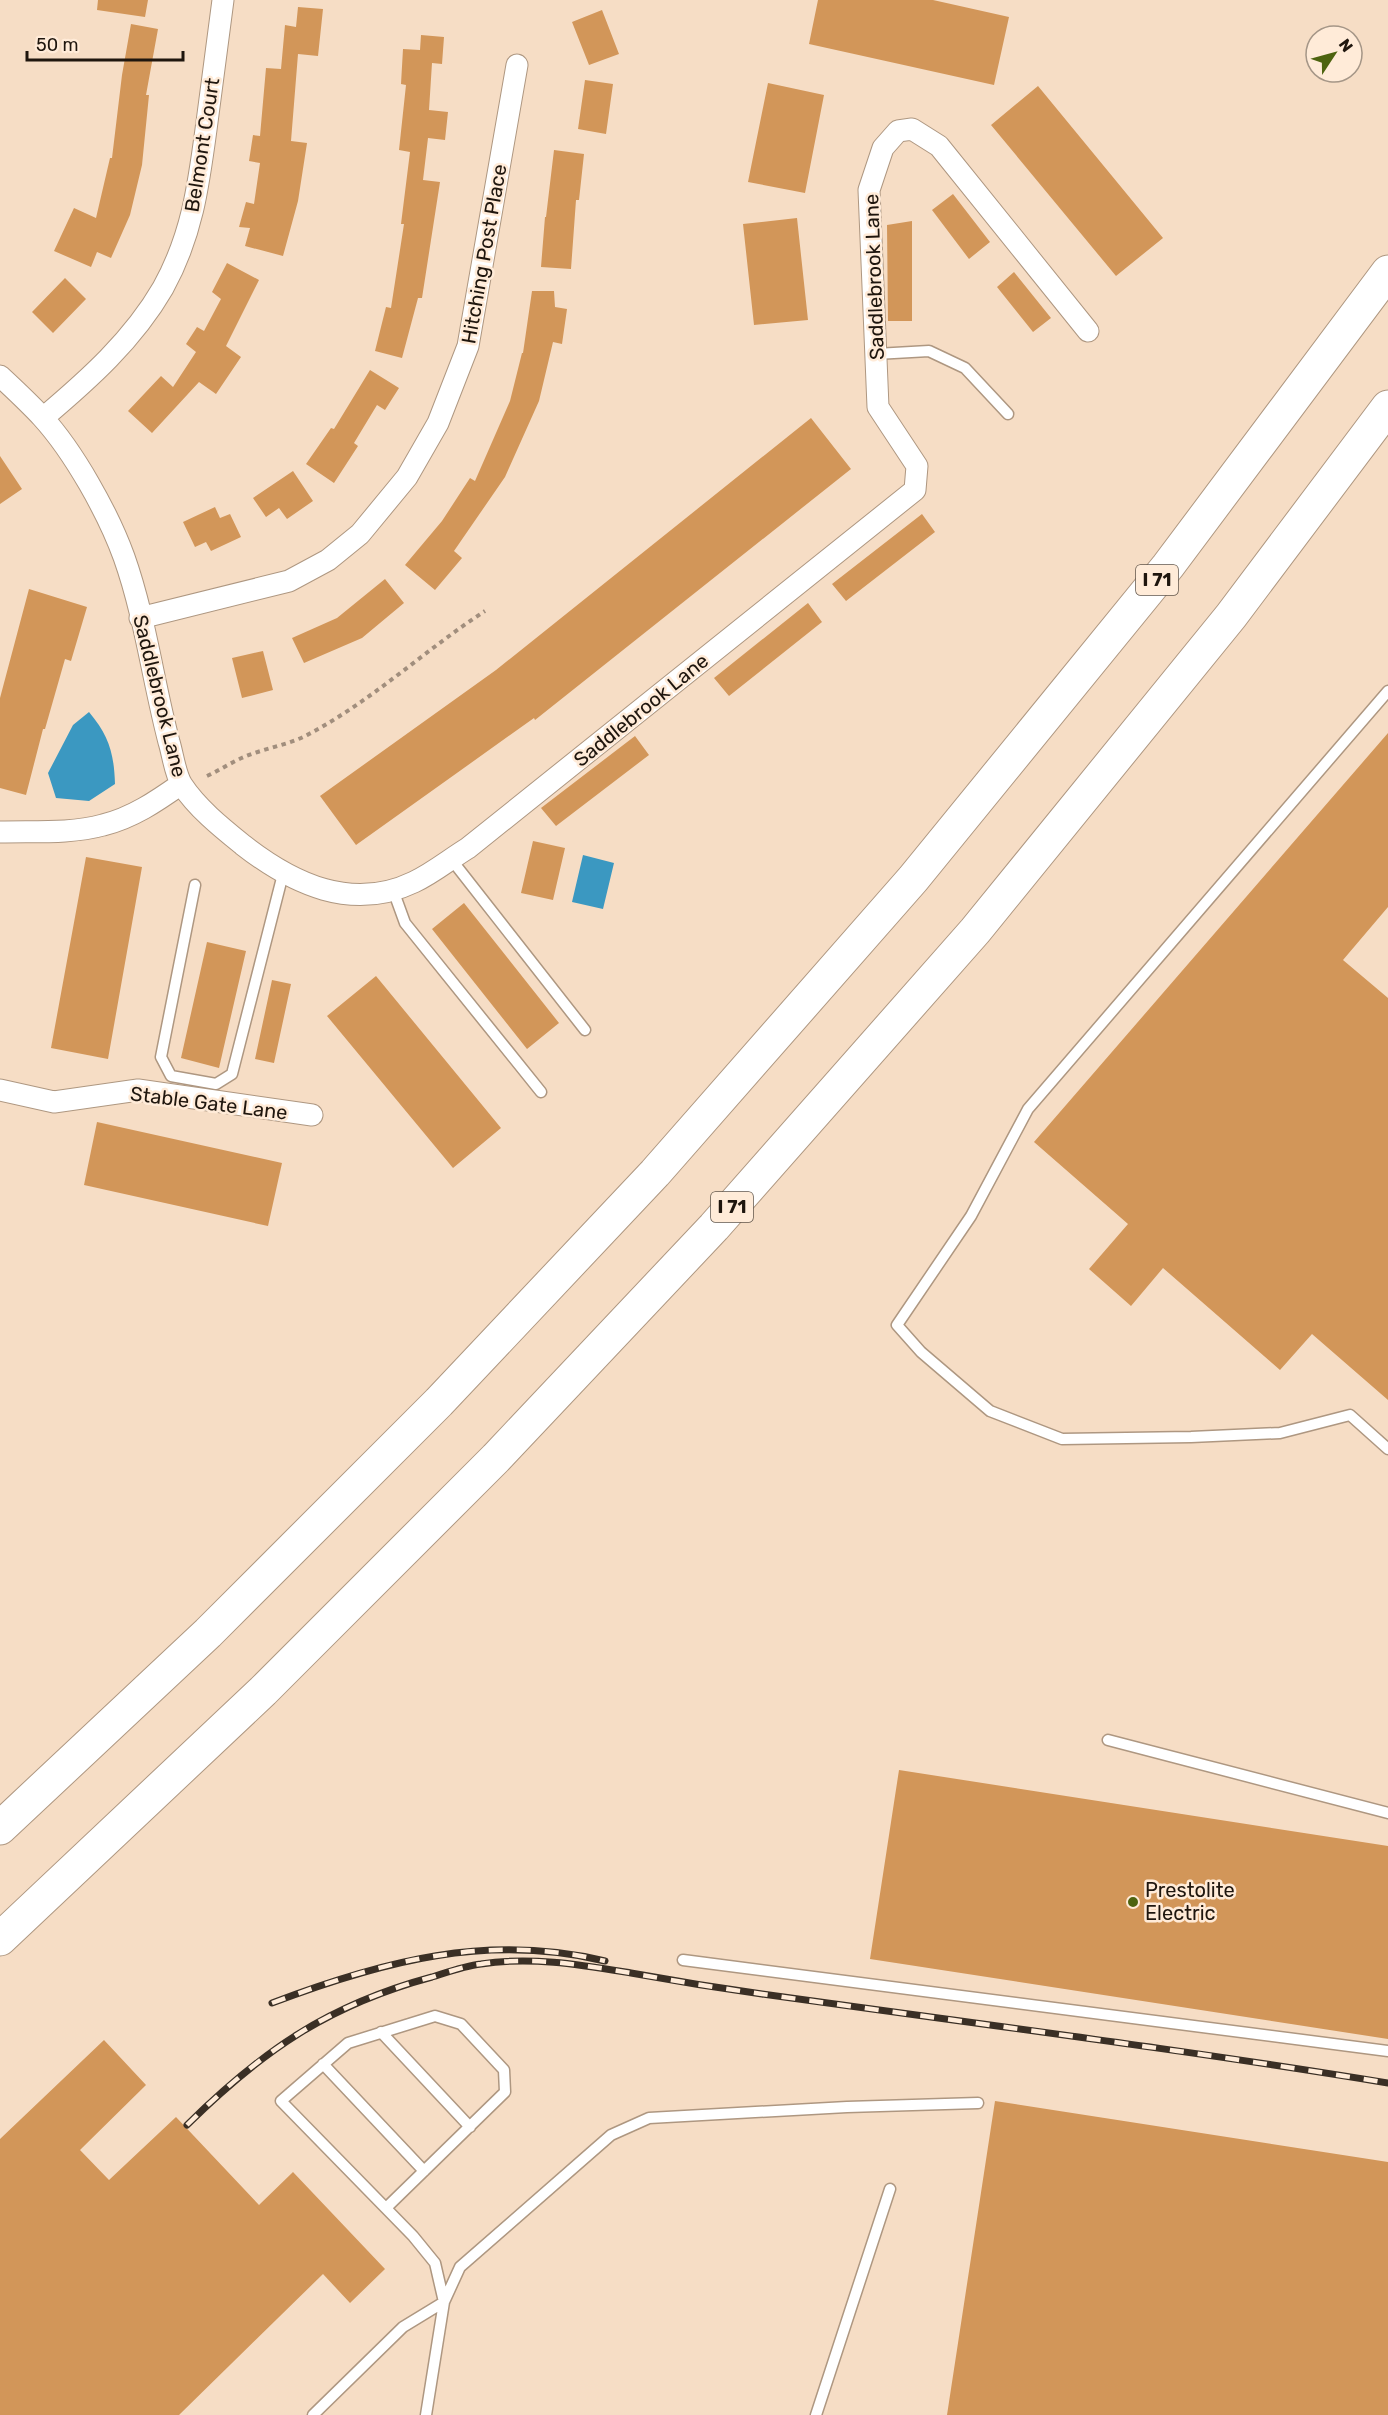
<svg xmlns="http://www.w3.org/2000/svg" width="1388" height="2415" font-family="Rubik,sans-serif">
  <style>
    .water { fill: #3b98c1 }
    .building { fill: #d29659 }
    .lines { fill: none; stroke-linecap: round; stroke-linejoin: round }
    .service-casing { stroke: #ae9781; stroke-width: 13 }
    .minor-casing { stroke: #ae9781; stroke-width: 23 }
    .motorway-casing { stroke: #ae9781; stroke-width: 35 }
    .path { stroke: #a18e7d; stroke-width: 4; stroke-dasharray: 4.5 4.5; stroke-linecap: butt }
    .service { stroke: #fff; stroke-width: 10 }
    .minor { stroke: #fff; stroke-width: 21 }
    .motorway { stroke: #fff; stroke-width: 33 }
    .rail-casing { stroke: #3a2f25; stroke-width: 7 }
    .rail { stroke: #ffebd8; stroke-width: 4.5; stroke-dasharray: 14; stroke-linecap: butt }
    .poi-dot { fill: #4d630f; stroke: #ffebd8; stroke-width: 2 }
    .labels { text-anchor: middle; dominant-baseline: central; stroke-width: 5; stroke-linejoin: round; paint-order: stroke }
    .shield { fill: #ffebd8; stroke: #62564b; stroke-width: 1.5 }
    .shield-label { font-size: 18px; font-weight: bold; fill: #1f160e }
    .street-label { font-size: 20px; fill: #1f160e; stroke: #ffebd8 }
    .poi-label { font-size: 20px; fill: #1f160e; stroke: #ffebd8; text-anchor: start }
  </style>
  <rect width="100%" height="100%" fill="#f6ddc5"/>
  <!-- water -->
  <path class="water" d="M89,712C109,736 114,753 115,784L89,801L56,798L48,773L73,725Z
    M583,855L614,863L603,909L572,902Z"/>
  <!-- building -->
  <path class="building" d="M98,0H148L145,17L97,10Z
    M818,0H933L1009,17L994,85L809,44Z
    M298,7L323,9L318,56L298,54L291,141L307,143L298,201L283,256L245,246L250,228L239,227L246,202L254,204L260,163L249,161L253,135L260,136L266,68L281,69L285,25L296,27Z
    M602,10L619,54L589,65L572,22Z
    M131,24L158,29L146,95H149L142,165L130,215L111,258L97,252L91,267L54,251L74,208L96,218L110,158H112L122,75Z
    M421,35L444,37L442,64L432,63L429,110L448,112L445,140L428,138L423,180L440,182L422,298H418L402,358L375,351L386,307L391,308L404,224H401L410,152L399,150L406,85L401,84L403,49L420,50Z
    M585,80L613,84L606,134L578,129Z
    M768,83L824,95L805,193L748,182Z
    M1038,86L1163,238L1116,276L991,125Z
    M554,150L584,154L579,200H576L571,269L541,267L545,217H546Z
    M953,194L990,242L969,259L932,210Z
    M797,218L808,320L754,325L743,224Z
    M912,221V321H888L887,225Z
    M227,263L259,280L226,346L241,357L216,394L199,382L152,433L128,411L161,376L173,387L196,352L186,344L197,327L204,331L221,299L212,292Z
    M1014,272L1051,318L1033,332L997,287Z
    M65,278L86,299L53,333L32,312Z
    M532,291H554L555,307L567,309L562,344L553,342L539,401L505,477L454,551L462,558L435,590L405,565L442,521L470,478L475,481L510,401L522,353H523Z
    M370,370L399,388L385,410L377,405L354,443L358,446L334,483L306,464L331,428L334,429Z
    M811,418L851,469L535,720L534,718L356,845L320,796L496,670Z
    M0,456L22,489L0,504Z
    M293,471L313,501L287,519L279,508L266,517L253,498Z
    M215,507L220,518L230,514L241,537L211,551L206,542L195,547L183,522Z
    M922,514L935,532L846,601L832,584Z
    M385,579L404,603L362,638L304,663L292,638L337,618Z
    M29,589L87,607L71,661L65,659L45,729H43L26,795L0,788V698Z
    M808,603L822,622L729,696L714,678Z
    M263,651L273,690L242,698L232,658Z
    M1388,733V907L1343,960L1388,998V1400L1312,1334L1280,1370L1163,1268L1131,1306L1089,1269L1128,1224L1034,1142Z
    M635,736L649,755L556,826L541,808Z
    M533,841L565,848L553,900L521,893Z
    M86,857L142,867L108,1059L51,1048Z
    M464,903L559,1023L527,1049L432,929Z
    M207,942L246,951L219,1068L181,1058Z
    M376,976L501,1128L453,1168L327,1016Z
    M272,980L291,984L274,1063L255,1059Z
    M97,1122L282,1163L268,1226L84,1185Z
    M899,1770L1388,1846V2039L870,1959Z
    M104,2040L146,2085L80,2150L109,2180L176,2117L259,2205L293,2172L385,2269L350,2303L323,2274L179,2415H0V2139Z
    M995,2101L1388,2162V2415H947Z"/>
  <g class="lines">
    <defs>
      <path id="service" d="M876,354L929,351L965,368L1008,414
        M1388,691L1028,1109L971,1216L897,1325L921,1352L990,1411L1062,1439L1191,1437L1280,1433L1350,1415L1388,1449
        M451,859L585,1030
        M195,885L161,1057L171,1076L216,1084L232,1074L283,874
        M393,890L405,923L541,1092
        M1108,1740L1388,1813
        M683,1960L1388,2051
        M381,2032L470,2127
        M323,2064L424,2171
        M386,2208L505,2092L504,2070L461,2024L435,2016L348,2043L281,2101L413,2236L435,2263L444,2302L426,2415
        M313,2415L403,2327L444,2302L460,2267L611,2135L649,2118L847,2107L978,2103
        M816,2415L890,2189"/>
      <path id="minor" d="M0,376C14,389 29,403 42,417C74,452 108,513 124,557C145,616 153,681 169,742C173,755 175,774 182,785C197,808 222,828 243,845C293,884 352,912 414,882C433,873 450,859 468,848L915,490L917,466L878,407L869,190L883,148L898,131L912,129L939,146L1088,331
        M43,418C88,380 133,340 163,288C193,234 199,182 207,122C212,81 218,41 223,0
        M140,618L289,581L328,560L360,534L407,477L438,423L468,346L517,65
        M0,832C34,831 70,834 103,825C132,818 157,801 181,784
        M0,1090L54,1102L138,1090L312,1115"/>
      <path id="motorway" d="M0,1828L208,1633L439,1402L655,1173L913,879L1168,566L1388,272
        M0,1939L263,1691L496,1458L714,1227L975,931L1231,616L1388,407"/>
    </defs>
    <!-- service casing -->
    <use href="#service" class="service-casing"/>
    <!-- minor casing -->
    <use href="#minor" class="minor-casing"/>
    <!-- motorway casing -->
    <use href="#motorway" class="motorway-casing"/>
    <!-- path -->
    <path class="path" d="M207,776C220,770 232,762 244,757C265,748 289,745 309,734C373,700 425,650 485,611"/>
    <!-- service -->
    <use href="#service" class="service"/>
    <!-- minor -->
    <use href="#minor" class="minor"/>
    <!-- motorway -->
    <use href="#motorway" class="motorway"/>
    <defs>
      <path id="rail" d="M272,2003C383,1961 488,1933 605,1961
        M187,2125C262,2051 328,2005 432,1977C448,1972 464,1966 481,1964C531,1956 582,1965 631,1973C675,1981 719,1988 762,1994C971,2023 1180,2049 1388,2083"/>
    </defs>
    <!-- rail casing -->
    <use href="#rail" class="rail-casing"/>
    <!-- rail -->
    <use href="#rail" class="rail"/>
  </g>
  <!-- markers -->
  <circle class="poi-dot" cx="1133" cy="1902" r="6"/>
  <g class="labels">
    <!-- shield labels -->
    <g class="shield">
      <rect x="1136" y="565" width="42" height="30" rx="4.5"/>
      <rect x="711" y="1192" width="42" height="30" rx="4.5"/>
    </g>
    <g class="shield-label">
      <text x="1157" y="580">I 71</text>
      <text x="732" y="1207">I 71</text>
    </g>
    <!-- street labels -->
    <g class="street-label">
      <text transform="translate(202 145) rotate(-81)">Belmont Court</text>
      <text transform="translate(484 254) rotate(-80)">Hitching Post Place</text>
      <text transform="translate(874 277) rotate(-92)">Saddlebrook Lane</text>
      <text transform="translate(160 696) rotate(76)">Saddlebrook Lane</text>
      <text transform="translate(641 710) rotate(-39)">Saddlebrook Lane</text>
      <text transform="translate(209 1103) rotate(7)">Stable Gate Lane</text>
    </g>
    <!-- poi labels -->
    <g class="poi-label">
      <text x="1145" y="1890">Prestolite<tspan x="1145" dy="23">Electric</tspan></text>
    </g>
  </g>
  <!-- north arrow -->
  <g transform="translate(1334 54) rotate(54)"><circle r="28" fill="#ffebd8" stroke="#a59687" stroke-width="1.5"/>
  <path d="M0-4.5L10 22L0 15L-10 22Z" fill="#4d630f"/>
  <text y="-9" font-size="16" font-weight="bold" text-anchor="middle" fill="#1f160e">N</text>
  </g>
  <!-- scale -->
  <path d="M27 51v9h156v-9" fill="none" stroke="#1f160e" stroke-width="3"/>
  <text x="36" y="51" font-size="18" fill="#1f160e" stroke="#ffebd8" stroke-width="4.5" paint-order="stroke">50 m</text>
</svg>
